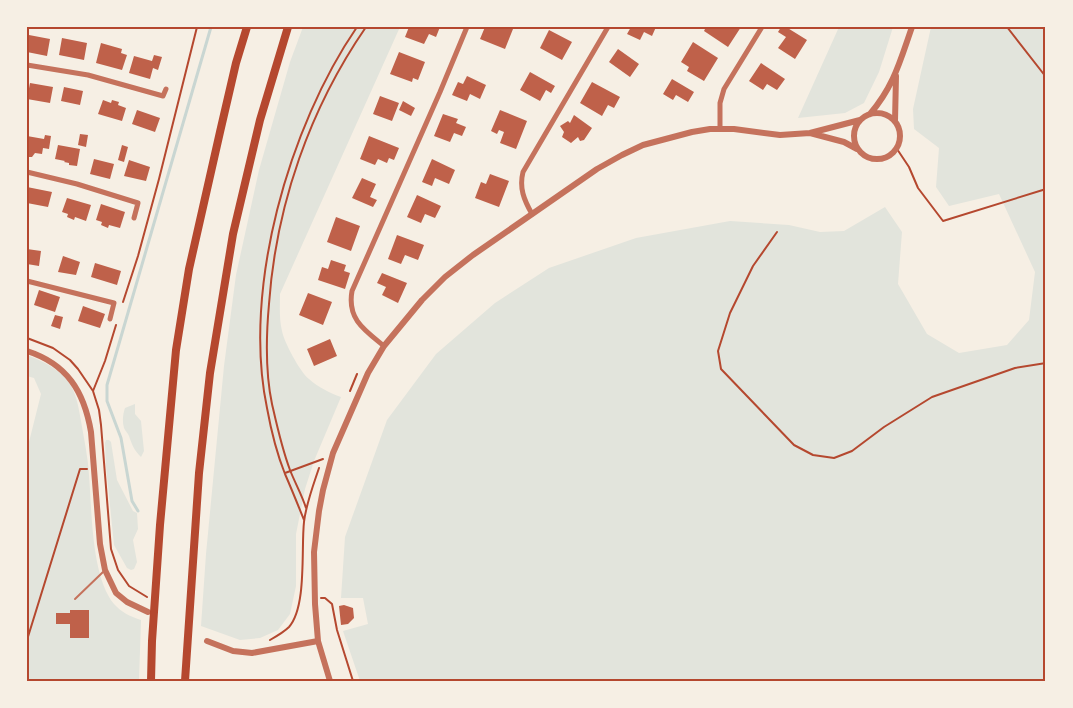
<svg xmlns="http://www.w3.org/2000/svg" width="1073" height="708" font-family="'Golos Text',sans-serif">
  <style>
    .green { fill: #e2e4dc }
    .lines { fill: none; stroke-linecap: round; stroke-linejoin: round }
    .stream { stroke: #c9d6d2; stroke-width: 3 }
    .building { fill: #bf614a }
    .path { stroke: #b5482f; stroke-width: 2 }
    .service { stroke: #c5725c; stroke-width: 2 }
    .minor { stroke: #c5725c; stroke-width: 5 }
    .tertiary { stroke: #c5725c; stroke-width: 6 }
    .trunk { stroke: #b5482f; stroke-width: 8 }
    .neatline { fill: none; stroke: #b5482f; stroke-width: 2 }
  </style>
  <rect width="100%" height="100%" fill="#f6efe4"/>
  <!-- green -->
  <path class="green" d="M303,27H400L280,294C280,306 279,319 282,331C284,342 300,372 309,379C318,387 330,393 341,397L314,461L305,489L296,534V586L290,614L278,630L260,638L240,640L201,626L206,554L224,366L236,275L259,170L290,62Z
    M839,27H893L879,72L864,103L845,113L798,118Z
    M931,27H1046V681H360L343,631L368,624L363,598H341L345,537L387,420L436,354L495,303L549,268L636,238L730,221L789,225L820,232L844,231L885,207L902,232L898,284L927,334L959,353L1007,345L1029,320L1035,272L999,194L949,206L936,187L939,148L914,129L913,109Z
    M27,355C43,361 62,370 71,386C77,396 79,410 81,421C84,439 88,457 89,475C92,511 91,576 114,604C121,612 131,617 141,620L139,681H27V450L41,394L34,378L27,376Z
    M135,404V414L141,421L144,451L141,457C134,450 132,445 129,436C128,433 125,431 124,428C122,421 123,414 125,408Z
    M106,440H109L111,442L117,480L133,511L137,513L138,529L133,540L137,562L134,569L131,570L127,568L114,545L106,466L105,443Z"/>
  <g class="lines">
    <!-- stream -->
    <path class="stream" d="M138,511L132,501L121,438L107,401V385L211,27"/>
  </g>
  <!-- building -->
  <path class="building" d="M409,27H440L436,37L429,34L424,44L405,37Z
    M485,27H507L513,29L505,49L480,39Z
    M631,27H656L652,36L644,32L640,40L627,34Z
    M706,27H741L728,47L704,31Z
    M781,27H786L807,40L795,59L778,48L786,37L778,32Z
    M549,30L572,42L562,60L540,48Z
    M29,35L50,39L47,56L27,52Z
    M62,38L87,43L84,60L59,55Z
    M693,42L718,58L704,81L687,71L689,67L681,62Z
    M101,43L122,49L121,53L127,55L122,70L96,63Z
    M618,49L639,64L630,77L609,62Z
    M399,52L425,62L418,80L413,78L412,82L390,74Z
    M154,55L162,57L158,70L153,68L150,79L129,73L134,56L152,61Z
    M761,63L785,79L777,90L767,84L763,90L749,81Z
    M530,72L555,86L551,93L546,90L540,101L520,90Z
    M467,76L486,85L480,99L470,94L467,101L452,95L458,82L463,84Z
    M672,79L694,92L688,102L676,95L673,100L663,94Z
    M592,82L620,97L614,108L608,105L602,116L580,103Z
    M30,83L53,87L50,103L27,99Z
    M64,87L83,91L80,105L61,101Z
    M380,96L399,103L392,121L373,114Z
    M103,100L111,103L112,100L119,102L118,105L126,108L122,121L98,114Z
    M403,101L415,108L411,116L399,110Z
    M137,110L160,118L155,132L132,124Z
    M500,110L527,121L516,149L500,143L504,132L499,130L497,134L491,131Z
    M443,114L458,119L456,123L466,127L462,136L454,133L450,142L434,136Z
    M574,115L592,128L584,140L580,141L578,137L571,143L562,137L564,132L560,126L568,121L570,123Z
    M80,134L88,135L86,147L78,145Z
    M45,135L51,136L49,149L43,148L42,154L35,153L32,157H28L27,136L44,139Z
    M369,136L399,148L394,160L389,158L387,163L378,159L375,165L360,159Z
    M58,145L80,149L77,166L69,165V163L64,162L65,161L55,159Z
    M122,145L128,147L124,162L118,160Z
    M94,159L114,164L110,179L90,174Z
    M432,159L455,170L449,184L435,178L432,186L422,182Z
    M129,160L150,167L146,181L124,176Z
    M490,174L509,181L499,207L475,198L481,182L486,184Z
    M362,178L376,184L370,197L377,200L373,207L352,198Z
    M27,187L52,192L48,207L27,203Z
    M417,195L441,206L435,218L425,214L421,223L407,217Z
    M67,198L91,205L86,221L75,217L74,220L67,217L68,214L62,212Z
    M101,204L125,212L120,228L109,225L108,228L101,225L102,222L96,220Z
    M336,217L360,226L351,251L327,242Z
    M397,235L424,245L418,260L405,255L401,264L388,259Z
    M27,249L41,251L39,266L27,264Z
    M63,256L80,262L76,275L58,272Z
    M331,260L346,265L344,271L350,273L345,289L318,280L322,267L328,269Z
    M95,263L121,271L117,285L91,277Z
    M382,273L407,283L398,303L382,295L386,287L377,283Z
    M39,290L60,297L55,312L34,305Z
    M308,293L332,302L323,325L299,315Z
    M83,306L105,314L100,328L78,321Z
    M55,315L63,317L60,329L51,326Z
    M330,339L337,356L314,366L307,349Z
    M344,605L353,608L354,618L348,624L341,625L339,606Z
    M70,610H89V638H70V624H56V613H70Z"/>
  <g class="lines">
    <!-- path -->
    <path class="path" d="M1007,27L1046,77
      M897,149L909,167L918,188L943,221L1046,189
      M777,232L753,266L730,313L718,351L721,369L794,445L813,455L834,458L852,451L884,427L932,397L1015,368L1046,363
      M123,302L138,256L159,179L197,27
      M27,338L53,348L70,360L78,369L93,391L99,410L101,425L111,549L118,570L129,586L147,597
      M93,391L105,361L116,325
      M350,391L357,374
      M285,473L323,459
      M306,508C302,495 295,483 290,470C282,449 277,426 272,404C265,371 266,337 269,304C276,205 310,108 366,27
      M304,520C298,505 292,490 285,474C277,454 271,430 267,408C242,289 289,126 357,27
      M321,598H325L332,604L337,630L353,681
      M27,640L80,469H87
      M270,640C277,636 284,632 289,627C307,607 301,548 304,522C306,504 313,486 319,468"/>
    <!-- service -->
    <path class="service" d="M75,599L103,572"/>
    <!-- minor -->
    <path class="minor" d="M27,65L88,75L163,96L166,89
      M720,129V103L724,89L762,27
      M27,172L77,184L138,203L134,218
      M532,214C524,200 519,188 523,172L608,27
      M27,281L114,303L110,319
      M384,346C364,330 347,319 352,291L440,92L467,27"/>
    <!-- tertiary -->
    <path class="tertiary" d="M854 136a23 23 0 1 1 46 0a23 23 0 1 1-46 0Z
      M870,114C894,86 900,61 912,27
      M895,121L896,76
      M810,133L844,142L857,149
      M27,351C67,364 84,391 91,432L100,544L105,570L116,593L127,602L148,612
      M207,641L233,651L252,653L318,641
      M330,681L318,641L315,604L314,552L319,511L323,490L333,453L368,373L384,346L422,300L445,277L473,255L597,169L622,155L643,145L692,132L710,129H734L780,135L810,133L860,120"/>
    <!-- trunk -->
    <path class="trunk" d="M151,681L152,641L160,525L176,350L189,269L220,132L236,63L247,27
      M185,681L199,473L210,373L233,234L260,120L288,27"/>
  </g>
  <!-- border -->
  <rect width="1073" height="708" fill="none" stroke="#f6efe4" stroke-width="57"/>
  <rect x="28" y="28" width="1016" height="652" class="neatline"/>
</svg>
